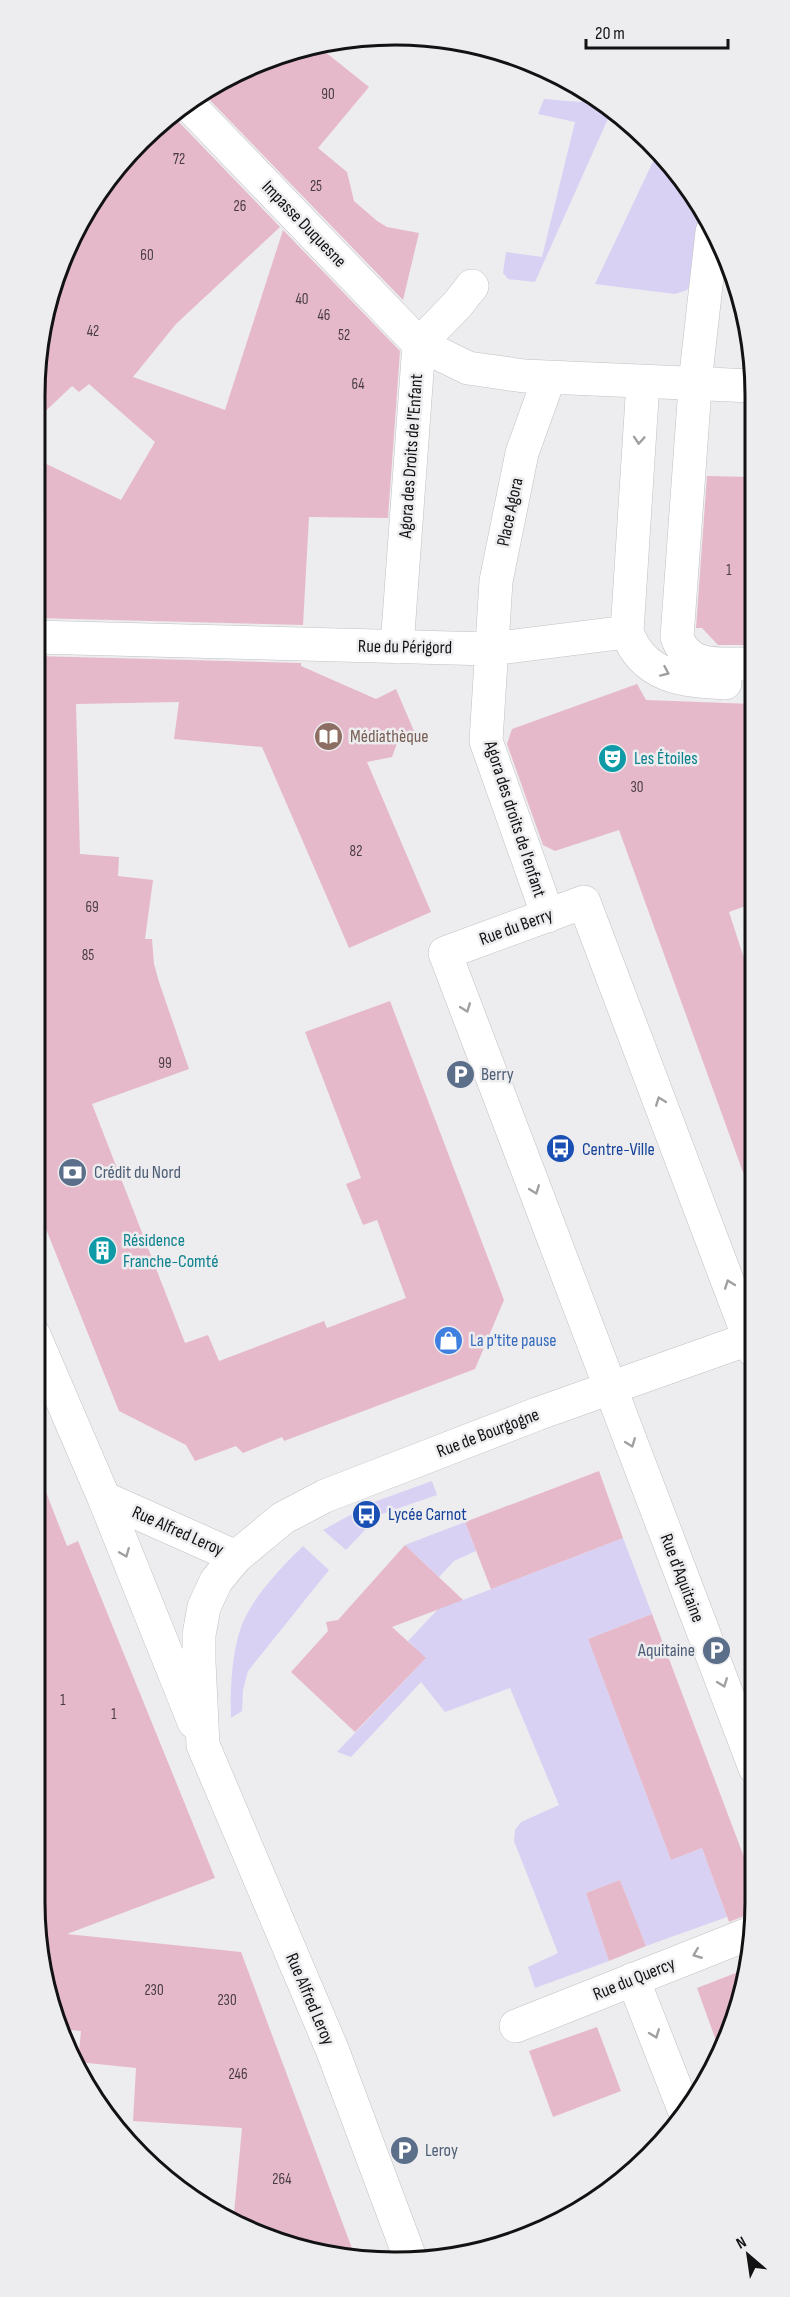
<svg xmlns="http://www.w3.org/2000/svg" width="790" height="2297" font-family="'Sofia Sans Condensed',sans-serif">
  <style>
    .green { fill: #d8d1f4 }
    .building { fill: #e6b9ca }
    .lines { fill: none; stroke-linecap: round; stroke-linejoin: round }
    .street-casing { stroke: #c1c1c4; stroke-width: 34 }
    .secondary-casing { stroke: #c1c1c4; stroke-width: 34 }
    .street { stroke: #fff; stroke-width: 33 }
    .secondary { stroke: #fff; stroke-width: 33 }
    .oneway { stroke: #a0a0a1 }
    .labels { text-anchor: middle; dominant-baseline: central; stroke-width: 5; stroke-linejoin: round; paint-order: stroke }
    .number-label { font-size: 15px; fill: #473c41 }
    .street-label { font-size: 18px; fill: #121213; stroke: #edecef }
    .education-label { font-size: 18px; fill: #785e54; stroke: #edecef; text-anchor: start }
    .culture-label { font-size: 18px; fill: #0d838f; stroke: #edecef; text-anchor: start }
    .service-label { font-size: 18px; fill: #4e5e75; stroke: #edecef; text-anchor: start }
    .transit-label { font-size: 18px; fill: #164399; stroke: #edecef; text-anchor: start }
    .shop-label { font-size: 18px; fill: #366cbe; stroke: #edecef; text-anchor: start }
    .rim { fill: none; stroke: #121213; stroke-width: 3 }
  </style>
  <rect width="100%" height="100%" fill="#edecef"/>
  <!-- green -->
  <path class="green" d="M592,97L611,112L535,282L508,279L503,273L506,252L542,257L575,122L538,114L544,99L580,102Z
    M658,151L666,158L701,214L693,280L687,290L675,294L595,284Z
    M432,1481L437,1495L379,1515L346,1550L323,1530L374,1502Z
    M465,1522L476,1551L454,1561L439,1577L405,1545Z
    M623,1538L652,1614L588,1639L671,1860L702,1848L727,1917L646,1946L620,1880L586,1893L609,1961L535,1988L528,1967L558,1953L514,1841L515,1830L521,1822L559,1805L510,1688L445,1712L421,1682L351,1757L337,1752L425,1659L408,1641L454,1592L463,1600Z
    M303,1546L329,1570L248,1671L243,1690L242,1711L231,1718C230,1687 232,1641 247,1614C261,1588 282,1567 303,1546Z"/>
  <!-- building -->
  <path class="building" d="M319,47L369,87L318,148L347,172L354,201L377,221L387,227L419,233L403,300L203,93L214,83Z
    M175,118L280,227L176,324L133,377L225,410L283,230L400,351L388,518L309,517L303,625L34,618V458L121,500L155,442L89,384L79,392L72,386L34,422V395L47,302L109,176Z
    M707,476L753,477V645H718L702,628H696Z
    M34,656L301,663V666L376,699L396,689L414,731L400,735L392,757L367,762L431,912L349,948L262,747L174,739L179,702L76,704L80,854L119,857L118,876L153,880L145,939H152L154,964L159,982L189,1069L92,1104L185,1343L208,1335L219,1361L324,1321L327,1328L406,1298L377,1220L363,1225L346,1184L361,1178L305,1032L390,1001L504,1300L475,1369L284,1441L282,1437L243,1453L236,1446L195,1461L186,1445L119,1411L34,1199Z
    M637,684L646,700L753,704L754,903L729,912L754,989V1185L748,1186L619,830L555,851L543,845L507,744L512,729Z
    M34,1469H37L67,1546L78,1541L215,1878L67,1934L241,1952L356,2259H348L233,2224L242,2128L133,2121L136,2068L78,2062L81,2031L60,2029L34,1902Z
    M599,1471L623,1538L491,1589L465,1522Z
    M405,1545L463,1600L392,1627L426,1658L355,1732L291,1672L328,1631L326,1622L338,1620Z
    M652,1614L755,1886L754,1915L744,1916L729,1922L702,1848L671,1860L588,1639Z
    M620,1880L646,1946L609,1961L586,1893Z
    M749,1954L743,1995L719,2049L697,1988L746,1969L741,1957Z
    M597,2027L621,2091L553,2117L529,2051Z"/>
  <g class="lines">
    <defs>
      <path id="street" d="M189,105L419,344L468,368L524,376L753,386
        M712,232L696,374L677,637C688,671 724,663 753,664
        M643,382L627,632C643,677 683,681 725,683
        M34,637L490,649L627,632
        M397,647L419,344L457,305L472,286
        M548,916L486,741L496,581L522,453L549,378
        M754,1351L584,902L445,953L755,1768
        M633,1979L685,2112
        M516,2026L751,1933"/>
      <path id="secondary" d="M34,1335L104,1498L194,1722
        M104,1498L236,1557
        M409,2255L332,2049L203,1745L199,1662V1635L204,1607L216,1581L236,1557L283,1518L325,1496L537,1414L754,1337"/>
    </defs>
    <!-- street casing -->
    <use href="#street" class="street-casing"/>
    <!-- secondary casing -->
    <use href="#secondary" class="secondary-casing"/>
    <!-- street -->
    <use href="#street" class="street"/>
    <!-- secondary -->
    <use href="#secondary" class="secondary"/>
  </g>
  <!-- one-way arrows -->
  <defs><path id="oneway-chevron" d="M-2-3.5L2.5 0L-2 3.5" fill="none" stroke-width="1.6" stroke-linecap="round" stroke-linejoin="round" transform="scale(1.5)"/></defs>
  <g class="oneway">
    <use href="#oneway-chevron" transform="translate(639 440) rotate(94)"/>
    <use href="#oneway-chevron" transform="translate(665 672) rotate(24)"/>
    <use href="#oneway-chevron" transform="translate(466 1008) rotate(69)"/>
    <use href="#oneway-chevron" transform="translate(660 1101) rotate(-111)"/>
    <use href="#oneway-chevron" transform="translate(535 1190) rotate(69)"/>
    <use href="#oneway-chevron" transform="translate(729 1284) rotate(-110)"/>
    <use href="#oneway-chevron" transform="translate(631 1443) rotate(69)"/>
    <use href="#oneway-chevron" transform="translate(125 1553) rotate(68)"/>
    <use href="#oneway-chevron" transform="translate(723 1683) rotate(69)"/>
    <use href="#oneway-chevron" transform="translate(697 1954) rotate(158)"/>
    <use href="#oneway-chevron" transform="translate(655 2034) rotate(69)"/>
  </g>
  <!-- icons -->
  <defs>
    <symbol id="library-disc" viewBox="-11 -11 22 22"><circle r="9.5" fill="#8d6e63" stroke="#edecef"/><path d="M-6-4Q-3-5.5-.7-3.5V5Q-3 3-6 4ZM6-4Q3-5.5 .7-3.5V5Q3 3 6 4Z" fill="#fff"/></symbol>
    <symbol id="theatre-disc" viewBox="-11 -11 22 22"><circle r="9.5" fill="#0f9aa8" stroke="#edecef"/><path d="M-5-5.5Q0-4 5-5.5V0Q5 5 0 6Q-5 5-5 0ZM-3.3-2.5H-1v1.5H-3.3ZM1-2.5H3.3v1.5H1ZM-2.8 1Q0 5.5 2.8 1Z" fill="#fff"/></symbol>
    <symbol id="parking-disc" viewBox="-11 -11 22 22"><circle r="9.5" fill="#5c6f8a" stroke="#edecef"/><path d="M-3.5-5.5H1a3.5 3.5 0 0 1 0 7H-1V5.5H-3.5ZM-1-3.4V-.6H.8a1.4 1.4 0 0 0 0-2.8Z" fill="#fff"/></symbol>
    <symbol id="bus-disc" viewBox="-11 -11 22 22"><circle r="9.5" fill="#1a4fb4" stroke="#edecef"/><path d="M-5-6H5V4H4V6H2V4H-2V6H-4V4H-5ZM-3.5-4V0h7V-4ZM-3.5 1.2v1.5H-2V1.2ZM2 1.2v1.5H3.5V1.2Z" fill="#fff"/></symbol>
    <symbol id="bank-disc" viewBox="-11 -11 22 22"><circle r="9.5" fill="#5c6f8a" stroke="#edecef"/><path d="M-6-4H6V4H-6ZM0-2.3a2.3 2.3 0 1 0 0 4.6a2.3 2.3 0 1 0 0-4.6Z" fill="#fff"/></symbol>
    <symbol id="building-disc" viewBox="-11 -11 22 22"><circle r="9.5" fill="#0f9aa8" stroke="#edecef"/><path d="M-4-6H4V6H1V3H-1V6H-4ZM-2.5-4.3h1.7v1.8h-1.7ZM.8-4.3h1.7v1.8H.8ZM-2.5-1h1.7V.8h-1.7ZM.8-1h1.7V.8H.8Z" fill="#fff"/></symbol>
    <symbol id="shop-disc" viewBox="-11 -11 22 22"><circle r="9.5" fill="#3f7fe0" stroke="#edecef"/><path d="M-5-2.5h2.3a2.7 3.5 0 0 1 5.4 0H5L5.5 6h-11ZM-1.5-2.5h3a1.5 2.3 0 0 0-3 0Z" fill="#fff"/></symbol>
  </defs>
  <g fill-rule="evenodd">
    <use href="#library-disc" x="312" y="720" width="33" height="33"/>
    <use href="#theatre-disc" x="596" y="742" width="33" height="33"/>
    <use href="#parking-disc" x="444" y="1058" width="33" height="33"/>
    <use href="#bus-disc" x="544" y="1132" width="33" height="33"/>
    <use href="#bank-disc" x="56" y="1156" width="33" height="33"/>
    <use href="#building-disc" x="86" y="1234" width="33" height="33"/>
    <use href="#shop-disc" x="432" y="1324" width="33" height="33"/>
    <use href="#bus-disc" x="350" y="1498" width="33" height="33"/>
    <use href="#parking-disc" x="700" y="1634" width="33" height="33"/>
    <use href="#parking-disc" x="388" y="2134" width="33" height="33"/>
  </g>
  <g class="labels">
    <!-- number labels -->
    <g class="number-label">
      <text x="328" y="94">90</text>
      <text x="179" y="159">72</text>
      <text x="316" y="186">25</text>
      <text x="240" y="206">26</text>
      <text x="147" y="255">60</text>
      <text x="302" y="299">40</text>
      <text x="324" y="315">46</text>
      <text x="93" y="331">42</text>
      <text x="344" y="335">52</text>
      <text x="358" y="384">64</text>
      <text x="729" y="570">1</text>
      <text x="637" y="787">30</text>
      <text x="356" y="851">82</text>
      <text x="92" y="907">69</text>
      <text x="88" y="955">85</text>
      <text x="165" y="1063">99</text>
      <text x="63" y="1700">1</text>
      <text x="114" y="1714">1</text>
      <text x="154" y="1990">230</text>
      <text x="227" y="2000">230</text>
      <text x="238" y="2074">246</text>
      <text x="282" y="2179">264</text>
    </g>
    <!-- street labels -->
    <g class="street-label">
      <text transform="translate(304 224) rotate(46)">Impasse Duquesne</text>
      <text transform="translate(411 456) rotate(-86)">Agora des Droits de l'Enfant</text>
      <text transform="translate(510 512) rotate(-78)">Place Agora</text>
      <text transform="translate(405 647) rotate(1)">Rue du Périgord</text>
      <text transform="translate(515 819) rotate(72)">Agora des droits de l'enfant</text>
      <text transform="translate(516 927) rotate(-20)">Rue du Berry</text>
      <text transform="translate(488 1433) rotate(-21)">Rue de Bourgogne</text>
      <text transform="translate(178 1531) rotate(24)">Rue Alfred Leroy</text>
      <text transform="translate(682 1578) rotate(69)">Rue d'Aquitaine</text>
      <text transform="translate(634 1979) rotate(-22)">Rue du Quercy</text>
      <text transform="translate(310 1999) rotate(67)">Rue Alfred Leroy</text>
    </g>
    <!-- education labels -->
    <g class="education-label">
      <text x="350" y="736">Médiathèque</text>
    </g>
    <!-- culture labels -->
    <g class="culture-label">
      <text x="634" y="758">Les Étoiles</text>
      <text x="123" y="1240">Résidence<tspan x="123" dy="21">Franche-Comté</tspan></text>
    </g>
    <!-- service labels -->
    <g class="service-label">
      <text x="481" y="1074">Berry</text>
      <text x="94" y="1172">Crédit du Nord</text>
      <text x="695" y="1650" text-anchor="end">Aquitaine</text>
      <text x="425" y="2150">Leroy</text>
    </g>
    <!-- transit labels -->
    <g class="transit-label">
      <text x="582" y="1149">Centre-Ville</text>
      <text x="388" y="1514">Lycée Carnot</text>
    </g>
    <!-- shop labels -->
    <g class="shop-label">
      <text x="470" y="1340">La p'tite pause</text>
    </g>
  </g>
  <!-- crop -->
  <path d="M0 0H790V2297H0ZM395 45H395A350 350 0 0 1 745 395V1902A350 350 0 0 1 395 2252H395A350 350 0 0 1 45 1902V395A350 350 0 0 1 395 45Z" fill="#edecef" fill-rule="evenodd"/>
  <path class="rim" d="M395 45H395A350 350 0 0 1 745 395V1902A350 350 0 0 1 395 2252H395A350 350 0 0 1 45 1902V395A350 350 0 0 1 395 45Z"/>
  <!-- north arrow -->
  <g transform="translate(748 2255) rotate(331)" stroke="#edecef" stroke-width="4.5" paint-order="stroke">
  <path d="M0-4.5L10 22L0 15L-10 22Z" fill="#121213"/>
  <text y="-9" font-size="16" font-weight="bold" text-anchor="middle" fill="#121213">N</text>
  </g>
  <!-- scale -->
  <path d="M586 39v9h142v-9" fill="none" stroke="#121213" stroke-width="3"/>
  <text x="595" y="39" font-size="18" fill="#121213" stroke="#edecef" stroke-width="4.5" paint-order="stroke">20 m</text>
</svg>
